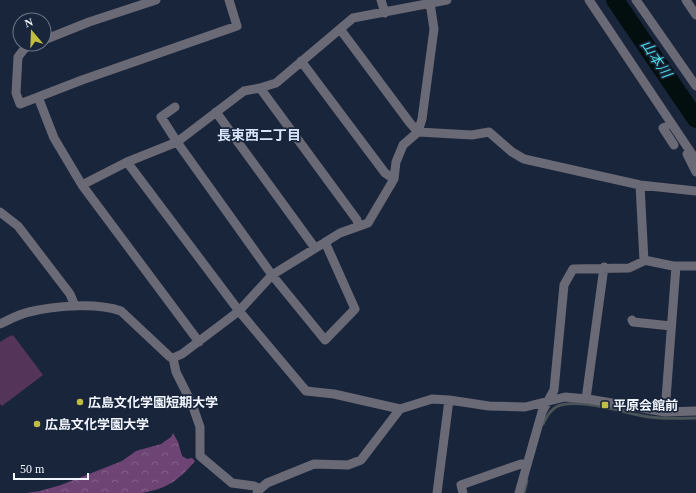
<svg xmlns="http://www.w3.org/2000/svg" width="696" height="493" font-family="'Times New Roman','Noto Sans JP',serif">
  <style>
    .forest { fill: url(#forest-crowns) }
    .pitch { fill: #55345a }
    .lines { fill: none; stroke-linecap: round; stroke-linejoin: round }
    .stream { stroke: #4a5357; stroke-width: 3 }
    .river { stroke: #030e0f; stroke-width: 18 }
    .minor { stroke: #6a6976; stroke-width: 9 }
    .poi-dot { fill: #c2bd3f; stroke: #19253a; stroke-width: 1.5 }
    .labels { text-anchor: middle; dominant-baseline: central; stroke-width: 3.5; stroke-linejoin: round; paint-order: stroke }
    .poi-label { font-size: 13px; font-weight: bold; fill: #f0f5fe; stroke: #19253a; text-anchor: start }
    .water-label { font-size: 14px; font-style: italic; fill: #49dee3; stroke: #19253a }
    .neighbourhood-label { font-size: 14px; font-weight: bold; fill: #d7e5fc; stroke: #19253a }
  </style>
  <defs>
    <pattern id="forest-crowns" width="20" height="18" patternUnits="userSpaceOnUse"><rect width="20" height="18" fill="#6e4475"/><path d="M2 6a3 3 0 1 1 6 0M12 15a3 3 0 1 1 6 0" fill="none" stroke="#83608a"/></pattern>
  </defs>
  <rect width="100%" height="100%" fill="#19253a"/>
  <!-- forest -->
  <path class="forest" d="M173,433L178,442L182,456L187,459L192,458L195,461C178,481 168,488 142,493H26L40,491L61,485L122,461L136,451L161,444L171,437Z"/>
  <!-- pitch -->
  <path class="pitch" d="M13,335L43,375L2,406L0,404V342L8,337Z"/>
  <g class="lines">
    <!-- stream -->
    <path class="stream" d="M543,424C546,418 549,411 556,407C576,396 627,414 650,417C665,419 680,418 696,418
      M524,493L527,481"/>
    <!-- river -->
    <path class="river" d="M615,0L696,119"/>
    <!-- minor -->
    <path class="minor" d="M381,0L385,13
      M589,0L696,160
      M636,0L696,86
      M686,0L696,15
      M340,29L410,123L418,132L472,135L489,132L512,152L524,159L640,185L696,191
      M44,40L89,22L156,0
      M35,44L25,48L18,57L16,93L20,104L82,80L237,26L229,0
      M301,61L385,173L394,179
      M260,88L357,220L358,226
      M38,97L54,138L82,185L199,342
      M175,107L161,117L177,142L272,275L325,340L355,309L325,242
      M216,112L315,248
      M665,127L663,128L674,145
      M687,154L696,172
      M127,162L239,311L306,391L334,394L400,409L432,399L449,400L489,406L525,407L565,397L588,399L665,412L696,411
      M82,185L127,162L177,142L244,91L260,88L276,83L353,18L447,0
      M0,212L18,226L70,294L75,306
      M644,260L673,266H696
      M632,320L633,322L671,326
      M0,324C9,320 19,314 29,312C54,306 96,302 121,311L170,357L173,358L182,354L239,311L272,275L340,233L368,223L394,179L396,162L403,145L418,132L422,119L434,29L430,3
      M173,358L176,372L192,404L200,427V456L232,483L254,486L260,489
      M586,399L604,267
      M665,412L676,266
      M257,493L260,489L267,483L314,464L348,465L361,460L400,409
      M437,493L449,400
      M463,493L461,485L521,464H527
      M519,493L542,412L554,390L564,285L573,269L629,268L644,261L640,185"/>
  </g>
  <!-- markers -->
  <g class="poi-dot">
    <circle cx="80" cy="402" r="4"/>
    <rect x="601" y="401" width="8" height="8" rx="2"/>
    <circle cx="37" cy="424" r="4"/>
  </g>
  <g class="labels">
    <!-- poi labels -->
    <g class="poi-label">
      <text x="88" y="402">広島文化学園短期大学</text>
      <text x="613" y="405">平原会館前</text>
      <text x="45" y="424">広島文化学園大学</text>
    </g>
    <!-- water labels -->
    <g class="water-label">
      <text transform="translate(656 59) rotate(56)">山本川</text>
    </g>
    <!-- neighbourhood labels -->
    <g class="neighbourhood-label">
      <text x="259" y="135">長束西二丁目</text>
    </g>
  </g>
  <!-- north arrow -->
  <g transform="translate(32 32) rotate(341)"><circle r="19" fill="#19253a" stroke="#6f7888"/>
  <path d="M0-3L7 15L0 10L-7 15Z" fill="#c2bd3f"/>
  <text y="-6" font-size="11" font-weight="bold" text-anchor="middle" fill="#f0f5fe">N</text>
  </g>
  <!-- scale -->
  <path d="M14 473v6h74v-6" fill="none" stroke="#f0f5fe" stroke-width="2"/>
  <text x="20" y="473" font-size="12" fill="#f0f5fe" stroke="#19253a" stroke-width="3" paint-order="stroke">50 m</text>
</svg>
